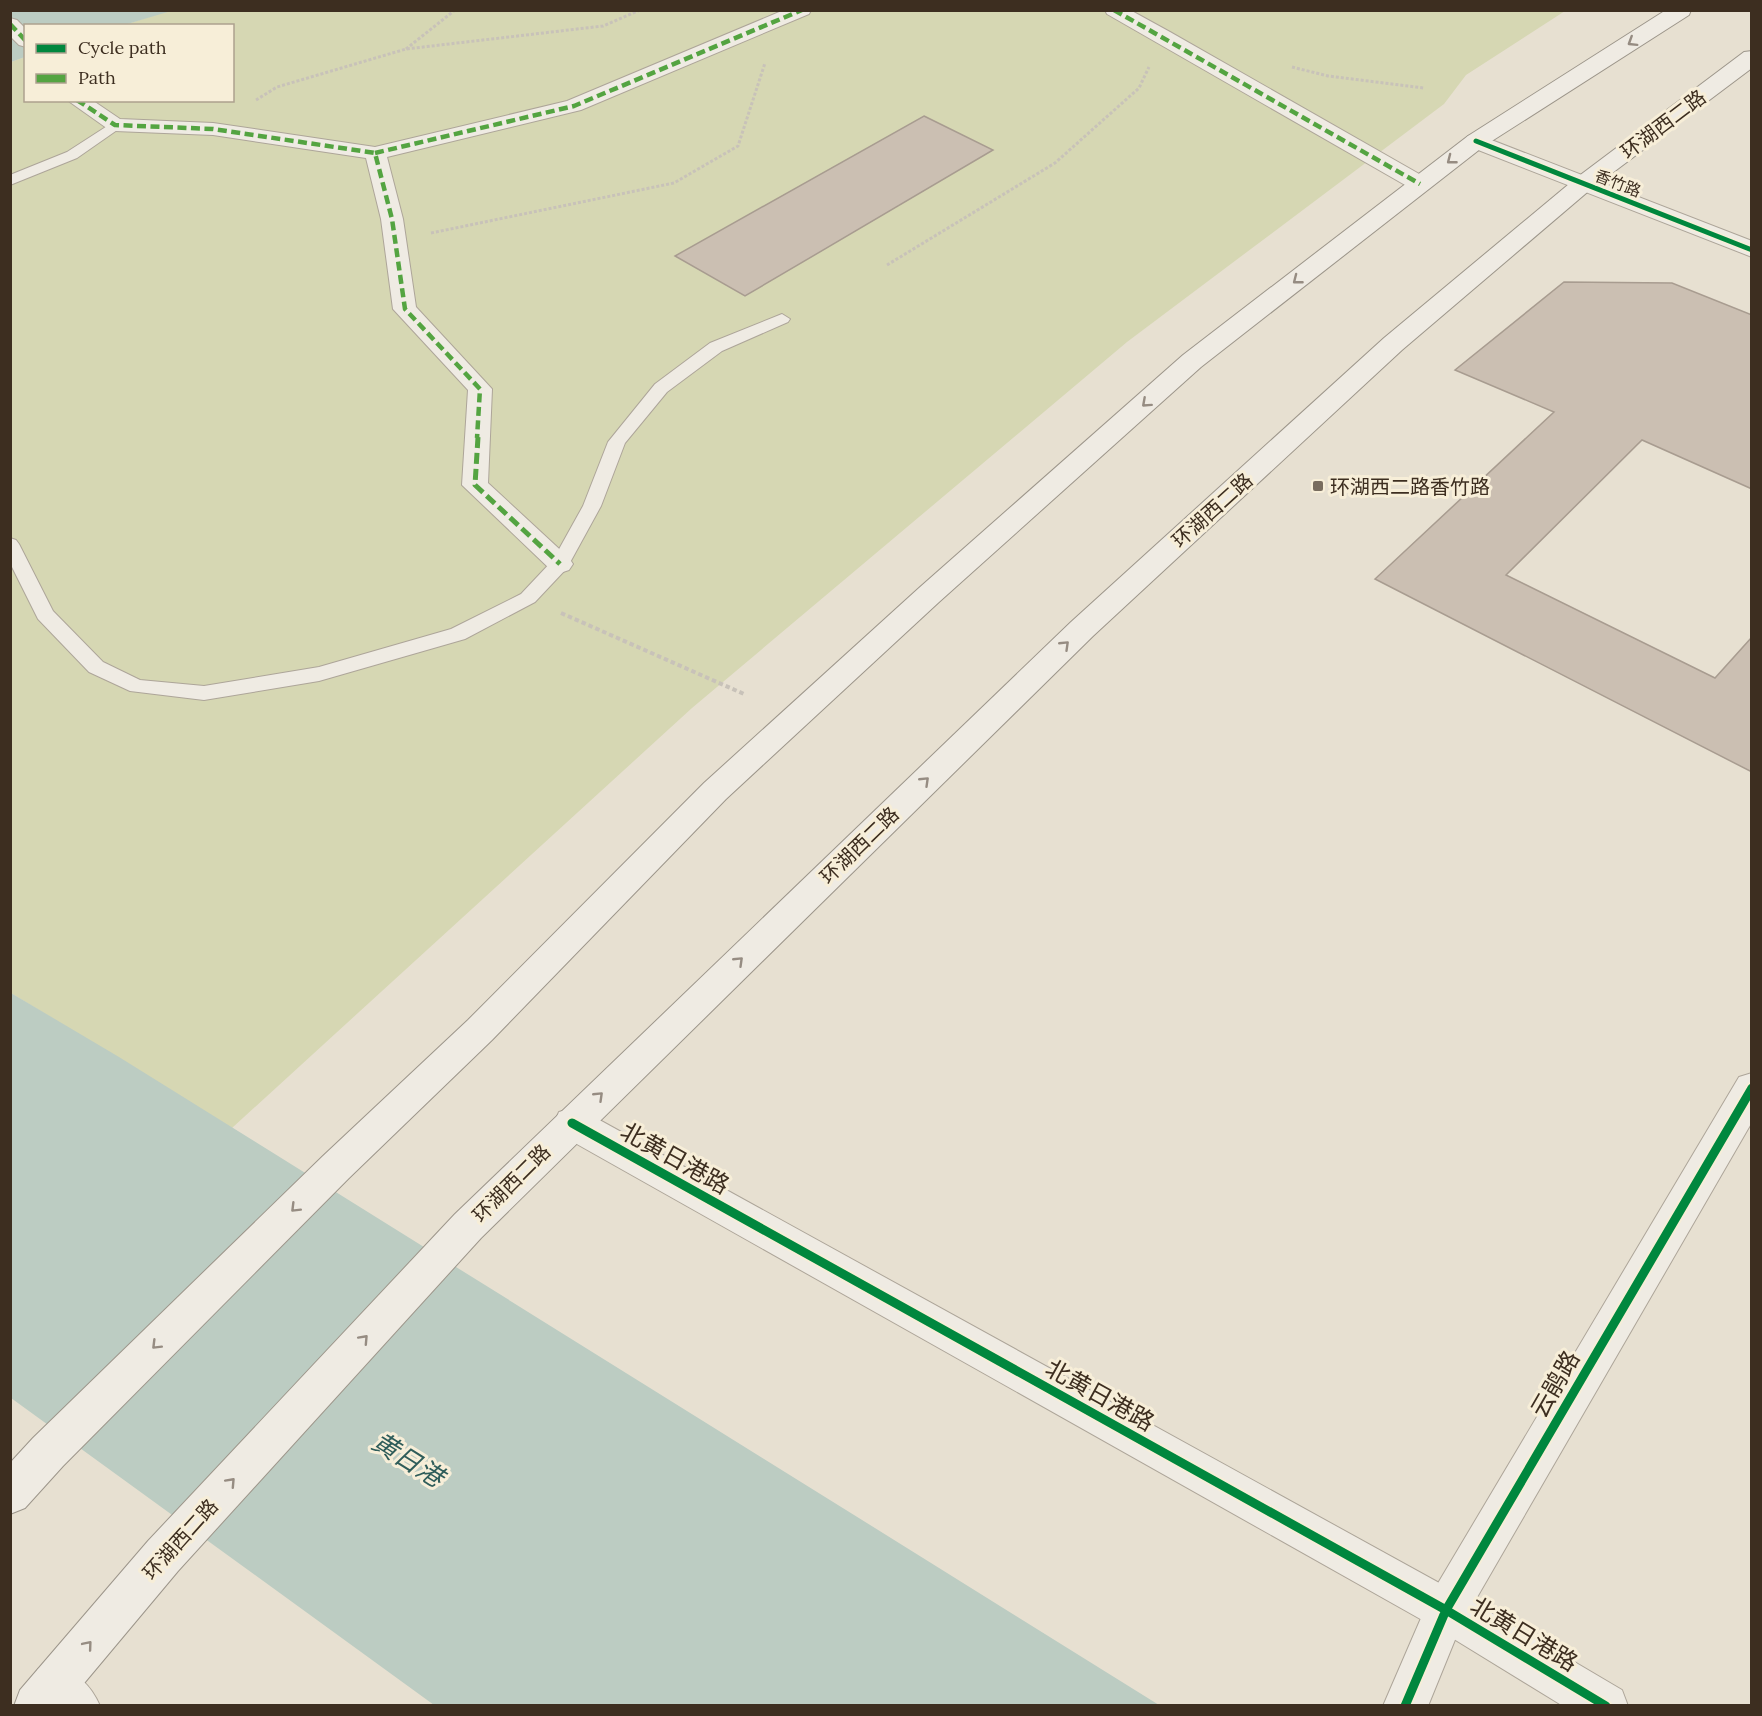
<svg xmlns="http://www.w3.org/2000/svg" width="1762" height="1716" font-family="Lora,'Noto Sans SC',serif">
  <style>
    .green { fill: #d6d7b3 }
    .water { fill: #bcccc2 }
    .building { fill: #cbbfb2; stroke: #a89c90; stroke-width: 1.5 }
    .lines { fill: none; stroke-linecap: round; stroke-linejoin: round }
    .service-casing { stroke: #ada599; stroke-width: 2 }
    .pedestrian-casing { stroke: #ada599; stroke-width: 2 }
    .minor-casing { stroke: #ada599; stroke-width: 2 }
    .tertiary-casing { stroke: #ada599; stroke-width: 2 }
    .secondary-casing { stroke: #9c958a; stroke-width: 2 }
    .path-far1 { stroke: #c8c2b9; stroke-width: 3; stroke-dasharray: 3 2; stroke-linecap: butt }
    .path { stroke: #c8c2b9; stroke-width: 4; stroke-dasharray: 4.5 3; stroke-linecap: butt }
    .service { fill: #efebe3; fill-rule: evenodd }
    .pedestrian { fill: #efebe3; fill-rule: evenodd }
    .minor { fill: #efebe3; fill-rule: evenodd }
    .tertiary { fill: #efebe3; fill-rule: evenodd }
    .secondary { fill: #efebe3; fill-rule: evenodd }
    .quiet-far1 { stroke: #54a441; stroke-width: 4.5; stroke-dasharray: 9 4.5; stroke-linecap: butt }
    .quiet { stroke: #54a441; stroke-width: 5; stroke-dasharray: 11 5; stroke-linecap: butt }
    .cycleway-far1-casing { stroke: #f7eed8; stroke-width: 8 }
    .cycleway-casing { stroke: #f7eed8; stroke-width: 13 }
    .cycleway-far1 { stroke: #00873e; stroke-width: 5 }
    .cycleway { stroke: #00873e; stroke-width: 9 }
    .oneway { stroke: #968c82 }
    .poi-dot { fill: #786c5e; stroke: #f7eed8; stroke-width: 2 }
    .labels { text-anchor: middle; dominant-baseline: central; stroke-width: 6; stroke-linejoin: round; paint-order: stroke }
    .far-street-label { font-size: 16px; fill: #3d2e20; stroke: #f7eed8 }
    .street-label { font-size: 20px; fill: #3d2e20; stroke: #f7eed8 }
    .poi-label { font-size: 20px; fill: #3d2e20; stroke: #f7eed8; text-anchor: start }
    .near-street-label { font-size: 24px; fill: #3d2e20; stroke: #f7eed8 }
    .near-water-label { font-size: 26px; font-style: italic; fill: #2f5d5a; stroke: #f7eed8 }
  </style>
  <rect width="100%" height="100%" fill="#e7e0d1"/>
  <!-- green -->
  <path class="green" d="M171,10L1565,11L1466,75L1444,104L1127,342L692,708L232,1128L11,993V62L25,57L26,100H232V26L124,25Z"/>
  <!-- water -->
  <path class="water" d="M11,11H171L124,25L26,26L25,57L11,62Z
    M11,993L119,1057L1159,1705H434L11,1398Z"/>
  <!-- building -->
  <path class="building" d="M924,116L993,150L745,296L675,256Z
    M1564,282L1672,283L1752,315V489L1642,440L1506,575L1715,678L1752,637V772L1375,579L1554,412L1455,370Z"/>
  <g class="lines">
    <defs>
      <path id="service" d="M115,121L122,125L120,128L77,158L10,185V175L67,152Z
        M782,314L790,319L788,322L722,351L667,392L625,443L601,506L567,568L535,602L465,639L319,681L204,700L130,691L89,672L38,619L10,563V538L16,540L19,544L53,611L103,662L140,680L204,686L319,667L451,629L521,594L553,560L583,506L608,442L655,384L710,343Z"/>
      <path id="pedestrian" d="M784,10H811L809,14L581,110L387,157L403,219L416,307L492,389L488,483L569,558L573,564L569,570L560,573L551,570L462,485L468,390L393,309L381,219L366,158L213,135L115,131L108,129L67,100H92L120,119L213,123L375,147L567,101Z
        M1105,10H1130L1170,32L1428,179L1431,184L1428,189L1420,190L1412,189L1107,14Z
        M10,18L17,20L26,29V47L19,45L10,36Z"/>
      <path id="minor" d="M1476,134L1752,241V257L1468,146L1464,141L1468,136Z
        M572,1108L585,1112L1461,1595L1622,1690L1628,1706H1563L1431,1625L559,1134L554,1123L559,1112Z
        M54,1663C75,1672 91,1684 100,1706H44L38,1701L32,1685L38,1669Z"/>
      <path id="tertiary" d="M1752,1073V1122L1461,1625L1428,1706H1383L1431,1595L1739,1077Z"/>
      <path id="secondary" d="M1666,10H1691L1689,15L1484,146L1201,367L939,602L726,799L492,1040L349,1178L63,1466L25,1508L10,1514V1463L33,1438L323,1156L468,1020L704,783L919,588L1183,355L1468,136Z
        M1752,51V68L1591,189L1402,350L1093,636L481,1238L178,1571L65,1706H14L20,1690L148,1541L455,1214L1071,622L1384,338L1575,179L1744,52Z"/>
    </defs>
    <!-- service casing -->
    <use href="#service" class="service-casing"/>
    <!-- pedestrian casing -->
    <use href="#pedestrian" class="pedestrian-casing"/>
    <!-- minor casing -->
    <use href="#minor" class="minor-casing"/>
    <!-- tertiary casing -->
    <use href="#tertiary" class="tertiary-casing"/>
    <!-- secondary casing -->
    <use href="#secondary" class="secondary-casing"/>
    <!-- path-far1 -->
    <path class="path-far1" d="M406,49L455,10
      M1292,67L1328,76L1424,88
      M256,100L277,87L406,49L603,26L640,10
      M431,233L674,183L738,146L765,63
      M887,265L1055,163L1139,88L1149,67"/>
    <!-- path -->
    <path class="path" d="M561,613L744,694"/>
    <!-- service -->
    <use href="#service" class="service"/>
    <!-- pedestrian -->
    <use href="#pedestrian" class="pedestrian"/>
    <!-- minor -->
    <use href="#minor" class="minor"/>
    <!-- tertiary -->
    <use href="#tertiary" class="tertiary"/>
    <!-- secondary -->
    <use href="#secondary" class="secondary"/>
    <!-- quiet-far1 -->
    <path class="quiet-far1" d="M1114,10L1420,184
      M10,24L26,41
      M77,100L115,125L213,129L375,153L392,219L405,309L480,389L477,438
      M375,153L574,106L802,10"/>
    <!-- quiet -->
    <path class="quiet" d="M478,437L475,485L560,564"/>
    <defs>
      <path id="cycleway-far1" d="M1476,141L1752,250"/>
      <path id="cycleway" d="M572,1123L1446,1610L1606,1706
        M1405,1706L1446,1610L1752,1088"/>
    </defs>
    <!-- cycleway-far1 casing -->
    <use href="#cycleway-far1" class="cycleway-far1-casing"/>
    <!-- cycleway casing -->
    <use href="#cycleway" class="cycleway-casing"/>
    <!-- cycleway-far1 -->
    <use href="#cycleway-far1" class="cycleway-far1"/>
    <!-- cycleway -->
    <use href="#cycleway" class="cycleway"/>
  </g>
  <!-- one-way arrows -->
  <defs><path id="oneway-chevron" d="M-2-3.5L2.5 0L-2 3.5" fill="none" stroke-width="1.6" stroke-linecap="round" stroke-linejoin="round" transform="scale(1.5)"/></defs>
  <g class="oneway">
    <use href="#oneway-chevron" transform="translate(1632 42) rotate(148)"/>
    <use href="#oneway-chevron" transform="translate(1451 160) rotate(142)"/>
    <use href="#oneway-chevron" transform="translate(1297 280) rotate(142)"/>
    <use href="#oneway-chevron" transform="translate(1146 403) rotate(138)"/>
    <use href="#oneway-chevron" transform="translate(1065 645) rotate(-44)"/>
    <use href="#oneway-chevron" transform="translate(925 781) rotate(-44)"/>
    <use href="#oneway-chevron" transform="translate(739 961) rotate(-44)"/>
    <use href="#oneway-chevron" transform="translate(599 1096) rotate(-44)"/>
    <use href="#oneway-chevron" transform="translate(295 1208) rotate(135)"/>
    <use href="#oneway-chevron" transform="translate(364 1339) rotate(-47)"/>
    <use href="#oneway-chevron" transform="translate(156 1345) rotate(135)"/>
    <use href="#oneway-chevron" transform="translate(231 1482) rotate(-47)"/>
    <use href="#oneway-chevron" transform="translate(88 1645) rotate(-50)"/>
  </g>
  <!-- markers -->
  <rect class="poi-dot" x="1312" y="480" width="12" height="12" rx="3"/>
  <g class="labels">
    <!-- far-street labels -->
    <g class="far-street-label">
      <text transform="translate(1618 183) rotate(21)">香竹路</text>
    </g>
    <!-- street labels -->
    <g class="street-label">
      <text transform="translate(1663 124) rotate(-37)">环湖西二路</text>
      <text transform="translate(1212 510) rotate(-42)">环湖西二路</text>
      <text transform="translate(859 845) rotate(-44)">环湖西二路</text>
      <text transform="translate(511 1183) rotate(-45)">环湖西二路</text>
      <text transform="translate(180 1539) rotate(-48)">环湖西二路</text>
    </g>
    <!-- poi labels -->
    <g class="poi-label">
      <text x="1330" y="486">环湖西二路香竹路</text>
    </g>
    <!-- near-street labels -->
    <g class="near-street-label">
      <text transform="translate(675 1158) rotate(29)">北黄日港路</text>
      <text transform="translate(1555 1384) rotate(-60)">云鹃路</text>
      <text transform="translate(1100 1395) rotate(29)">北黄日港路</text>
      <text transform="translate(1524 1634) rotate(31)">北黄日港路</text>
    </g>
    <!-- near-water labels -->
    <g class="near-water-label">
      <text transform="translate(408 1459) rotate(32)">黄日港</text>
    </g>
  </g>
  <!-- border -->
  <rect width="1762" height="1716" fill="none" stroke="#3d2e20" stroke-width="24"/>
  <!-- legend -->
  <rect x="24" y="24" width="210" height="78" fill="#f7eed8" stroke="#ada18e" stroke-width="1.5"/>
  <rect x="36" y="44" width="30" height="9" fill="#00873e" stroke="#ada18e" stroke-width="1.5"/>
  <text x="78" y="54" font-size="18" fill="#3d2e20">Cycle path</text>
  <rect x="36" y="74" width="30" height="9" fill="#54a441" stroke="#ada18e" stroke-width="1.5"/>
  <text x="78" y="84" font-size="18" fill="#3d2e20">Path</text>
</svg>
